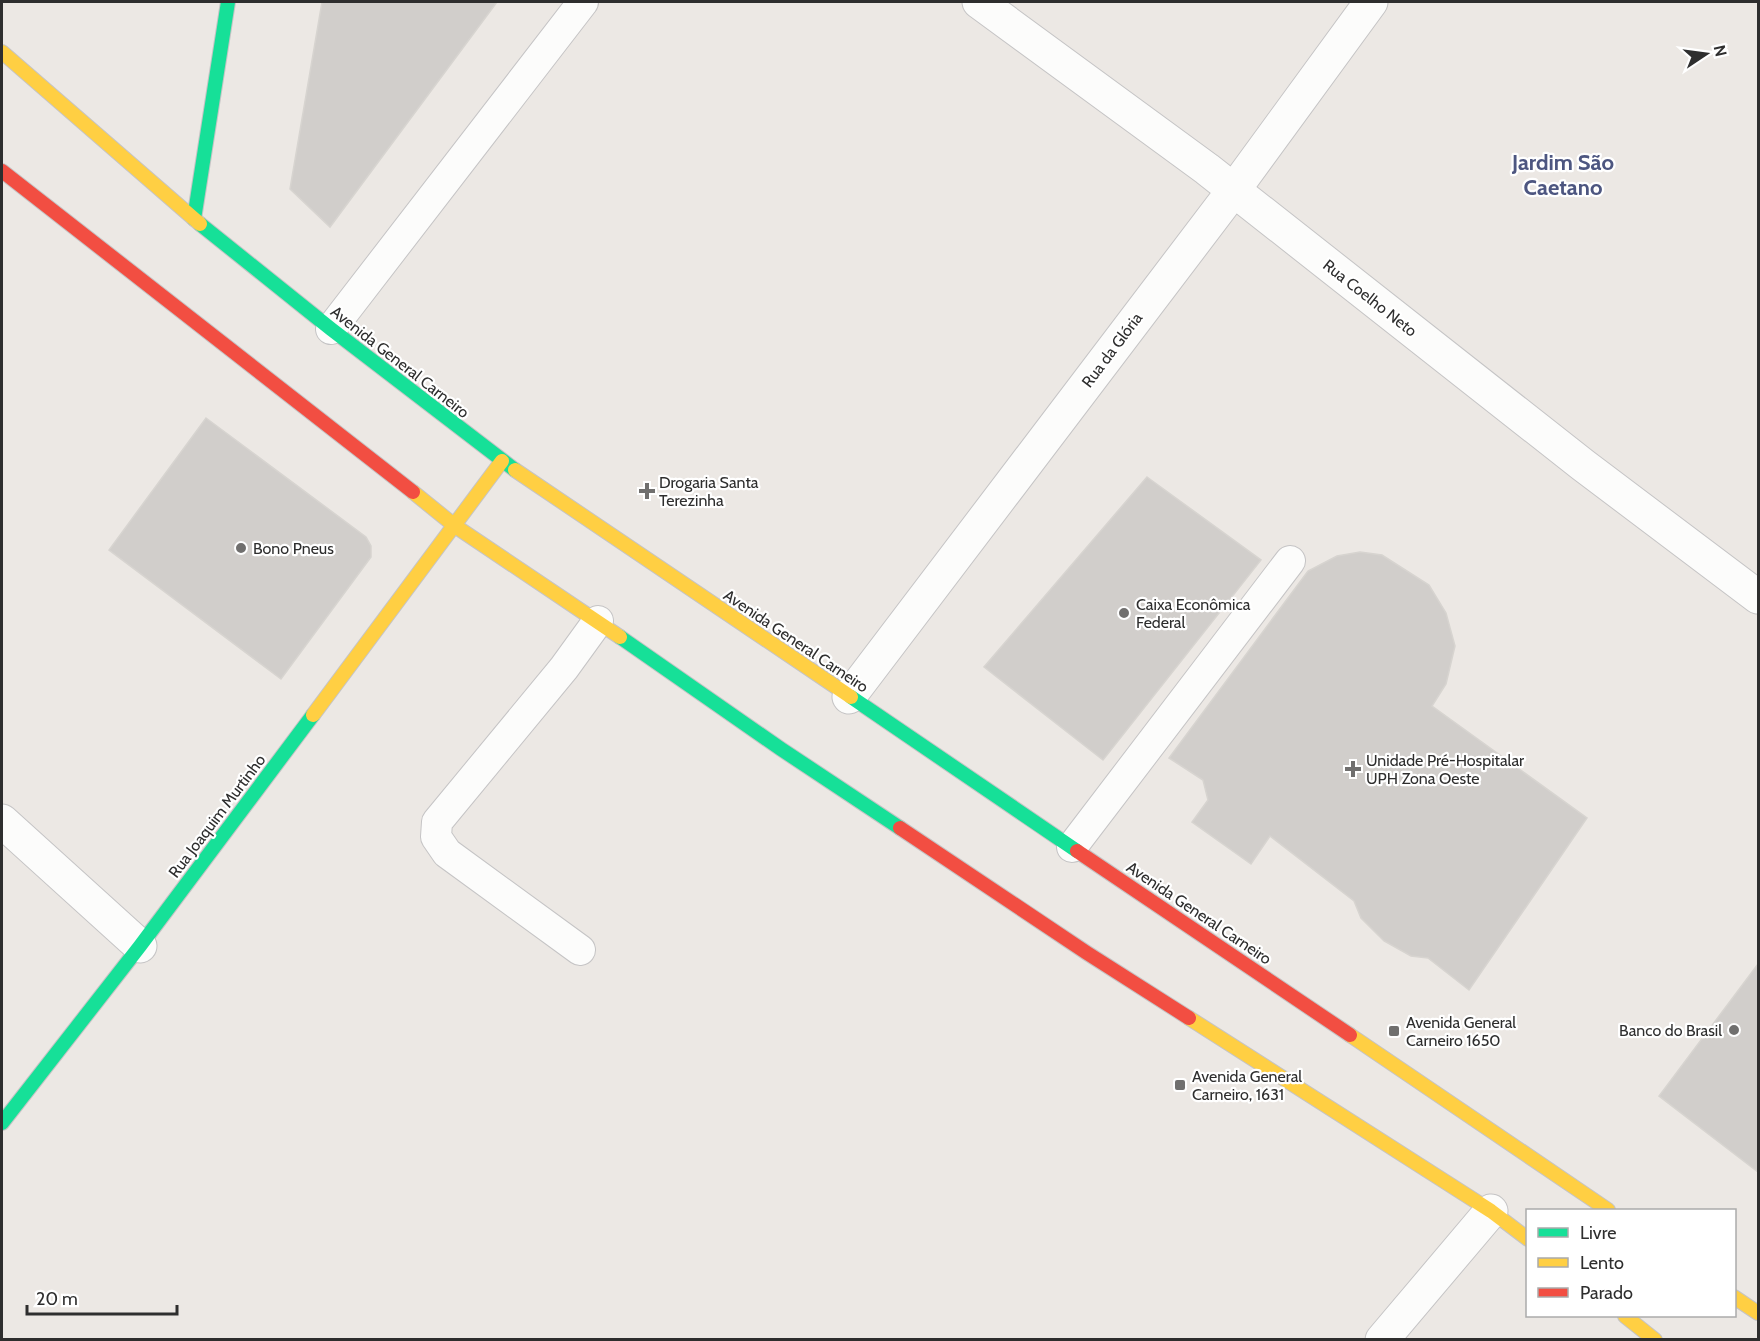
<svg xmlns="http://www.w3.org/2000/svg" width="1760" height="1341" font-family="Cabin,sans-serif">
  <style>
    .building { fill: #d1cecb; stroke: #d7d4d0; stroke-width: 1.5 }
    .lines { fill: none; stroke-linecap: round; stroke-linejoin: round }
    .lane-casing { stroke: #c5c4c5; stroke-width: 32 }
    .street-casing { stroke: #c5c4c5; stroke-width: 35 }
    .fast-casing { stroke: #c5c4c5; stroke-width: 16 }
    .slow-casing { stroke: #c5c4c5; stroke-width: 16 }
    .jam-casing { stroke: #c5c4c5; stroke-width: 16 }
    .lane { stroke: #fcfcfb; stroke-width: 30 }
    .street { stroke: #fcfcfb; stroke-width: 33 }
    .fast { stroke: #16e098; stroke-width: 14 }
    .slow { stroke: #ffcf43; stroke-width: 14 }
    .jam { stroke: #f24e42; stroke-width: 14 }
    .poi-dot { fill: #706f6e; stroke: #fff; stroke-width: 2 }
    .labels { text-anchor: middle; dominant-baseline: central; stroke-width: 4.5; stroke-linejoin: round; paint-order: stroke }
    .street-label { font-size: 16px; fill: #2e2e2e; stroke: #fff }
    .poi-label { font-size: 16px; fill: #2e2e2e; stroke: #fff; text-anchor: start }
    .district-label { font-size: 22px; font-weight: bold; fill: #4d5680; stroke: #fff }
  </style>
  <rect width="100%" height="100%" fill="#ece8e4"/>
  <!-- building -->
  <path class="building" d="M322,2H497L330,227L290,189Z
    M206,418L366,537L371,546V557L281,679L109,550Z
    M1147,477L1261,560L1103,760L984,667Z
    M1360,552L1382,555L1429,585L1446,613L1455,646L1446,684L1432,706L1587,818L1469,990L1428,958L1411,956L1384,941L1361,918L1354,901L1270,836L1251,864L1192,822L1208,800L1203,780L1169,758L1308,571L1337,556Z
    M1758,964V1172L1659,1096Z"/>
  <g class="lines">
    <defs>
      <path id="lane" d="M331,329L583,2
        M1072,847L1290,561
        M580,950L447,853L436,837L437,822L564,668L598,621"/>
      <path id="street" d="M979,2L1207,169L1583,465L1758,597
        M849,697L1233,191L1371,2
        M2,821L140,946
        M1382,1340L1491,1211"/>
      <path id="fast" d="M194,219L228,2
        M200,224L331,329L515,470
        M620,637L781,749L900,828
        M851,697L1077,851
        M2,1123L140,946L313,715"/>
      <path id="slow" d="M2,52L200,224
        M515,470L851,697
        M413,492L455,526L620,637
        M313,715L502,461
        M1189,1018L1491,1211L1528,1239
        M1350,1035L1608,1210
        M1734,1297L1758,1313
        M1625,1316L1655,1340"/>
      <path id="jam" d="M2,171L413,492
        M900,828L1087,953L1189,1018
        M1077,851L1350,1035"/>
    </defs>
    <!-- lane casing -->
    <use href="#lane" class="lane-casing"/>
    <!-- street casing -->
    <use href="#street" class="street-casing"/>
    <!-- fast casing -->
    <use href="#fast" class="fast-casing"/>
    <!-- slow casing -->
    <use href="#slow" class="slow-casing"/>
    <!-- jam casing -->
    <use href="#jam" class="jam-casing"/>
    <!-- lane -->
    <use href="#lane" class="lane"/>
    <!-- street -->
    <use href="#street" class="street"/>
    <!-- fast -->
    <use href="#fast" class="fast"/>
    <!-- slow -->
    <use href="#slow" class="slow"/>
    <!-- jam -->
    <use href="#jam" class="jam"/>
  </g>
  <!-- markers -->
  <g class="poi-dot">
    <path d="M644 482h6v6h6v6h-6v6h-6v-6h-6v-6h6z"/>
    <circle cx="241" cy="548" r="6"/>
    <circle cx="1124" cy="613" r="6"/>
    <path d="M1350 760h6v6h6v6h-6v6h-6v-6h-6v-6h6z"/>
    <circle cx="1734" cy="1030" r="6"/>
    <rect x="1388" y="1025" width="12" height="12" rx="3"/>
    <rect x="1174" y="1079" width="12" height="12" rx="3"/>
  </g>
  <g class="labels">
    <!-- street labels -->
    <g class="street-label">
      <text transform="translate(1370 298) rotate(38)">Rua Coelho Neto</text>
      <text transform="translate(1112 350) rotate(-53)">Rua da Glória</text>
      <text transform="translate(400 362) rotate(38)">Avenida General Carneiro</text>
      <text transform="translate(796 641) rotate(34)">Avenida General Carneiro</text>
      <text transform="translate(217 816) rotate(-53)">Rua Joaquim Murtinho</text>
      <text transform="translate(1199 913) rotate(34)">Avenida General Carneiro</text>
    </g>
    <!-- poi labels -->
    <g class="poi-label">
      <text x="659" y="482">Drogaria Santa<tspan x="659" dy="18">Terezinha</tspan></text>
      <text x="253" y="548">Bono Pneus</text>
      <text x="1136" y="604">Caixa Econômica<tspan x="1136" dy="18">Federal</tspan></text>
      <text x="1366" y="760">Unidade Pré-Hospitalar<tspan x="1366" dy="18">UPH Zona Oeste</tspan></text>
      <text x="1406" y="1022">Avenida General<tspan x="1406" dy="18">Carneiro 1650</tspan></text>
      <text x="1722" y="1030" text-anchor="end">Banco do Brasil</text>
      <text x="1192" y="1076">Avenida General<tspan x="1192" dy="18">Carneiro, 1631</tspan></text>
    </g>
    <!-- district labels -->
    <g class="district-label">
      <text x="1563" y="162">Jardim São<tspan x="1563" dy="25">Caetano</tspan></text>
    </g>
  </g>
  <!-- border -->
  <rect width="1760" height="1341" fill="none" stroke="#2e2e2e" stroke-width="6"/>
  <!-- legend -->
  <rect x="1526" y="1209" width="210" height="108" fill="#ffffff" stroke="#ababab" stroke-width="1.5"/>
  <rect x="1538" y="1228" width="30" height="9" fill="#16e098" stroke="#ababab" stroke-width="1.5"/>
  <text x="1580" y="1239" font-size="18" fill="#2e2e2e">Livre</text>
  <rect x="1538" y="1258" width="30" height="9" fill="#ffcf43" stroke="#ababab" stroke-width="1.5"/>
  <text x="1580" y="1269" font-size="18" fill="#2e2e2e">Lento</text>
  <rect x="1538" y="1288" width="30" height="9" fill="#f24e42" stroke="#ababab" stroke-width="1.5"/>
  <text x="1580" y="1299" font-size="18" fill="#2e2e2e">Parado</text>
  <!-- north arrow -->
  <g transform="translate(1706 54) rotate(77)" stroke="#ffffff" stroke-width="4.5" paint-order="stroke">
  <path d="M0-4.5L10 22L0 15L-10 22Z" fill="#2e2e2e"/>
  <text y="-9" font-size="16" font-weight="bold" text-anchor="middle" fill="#2e2e2e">N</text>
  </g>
  <!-- scale -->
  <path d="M27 1305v9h150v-9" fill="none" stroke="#2e2e2e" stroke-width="3"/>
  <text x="36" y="1305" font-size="18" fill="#2e2e2e" stroke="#ffffff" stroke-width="4.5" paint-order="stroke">20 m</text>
</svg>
